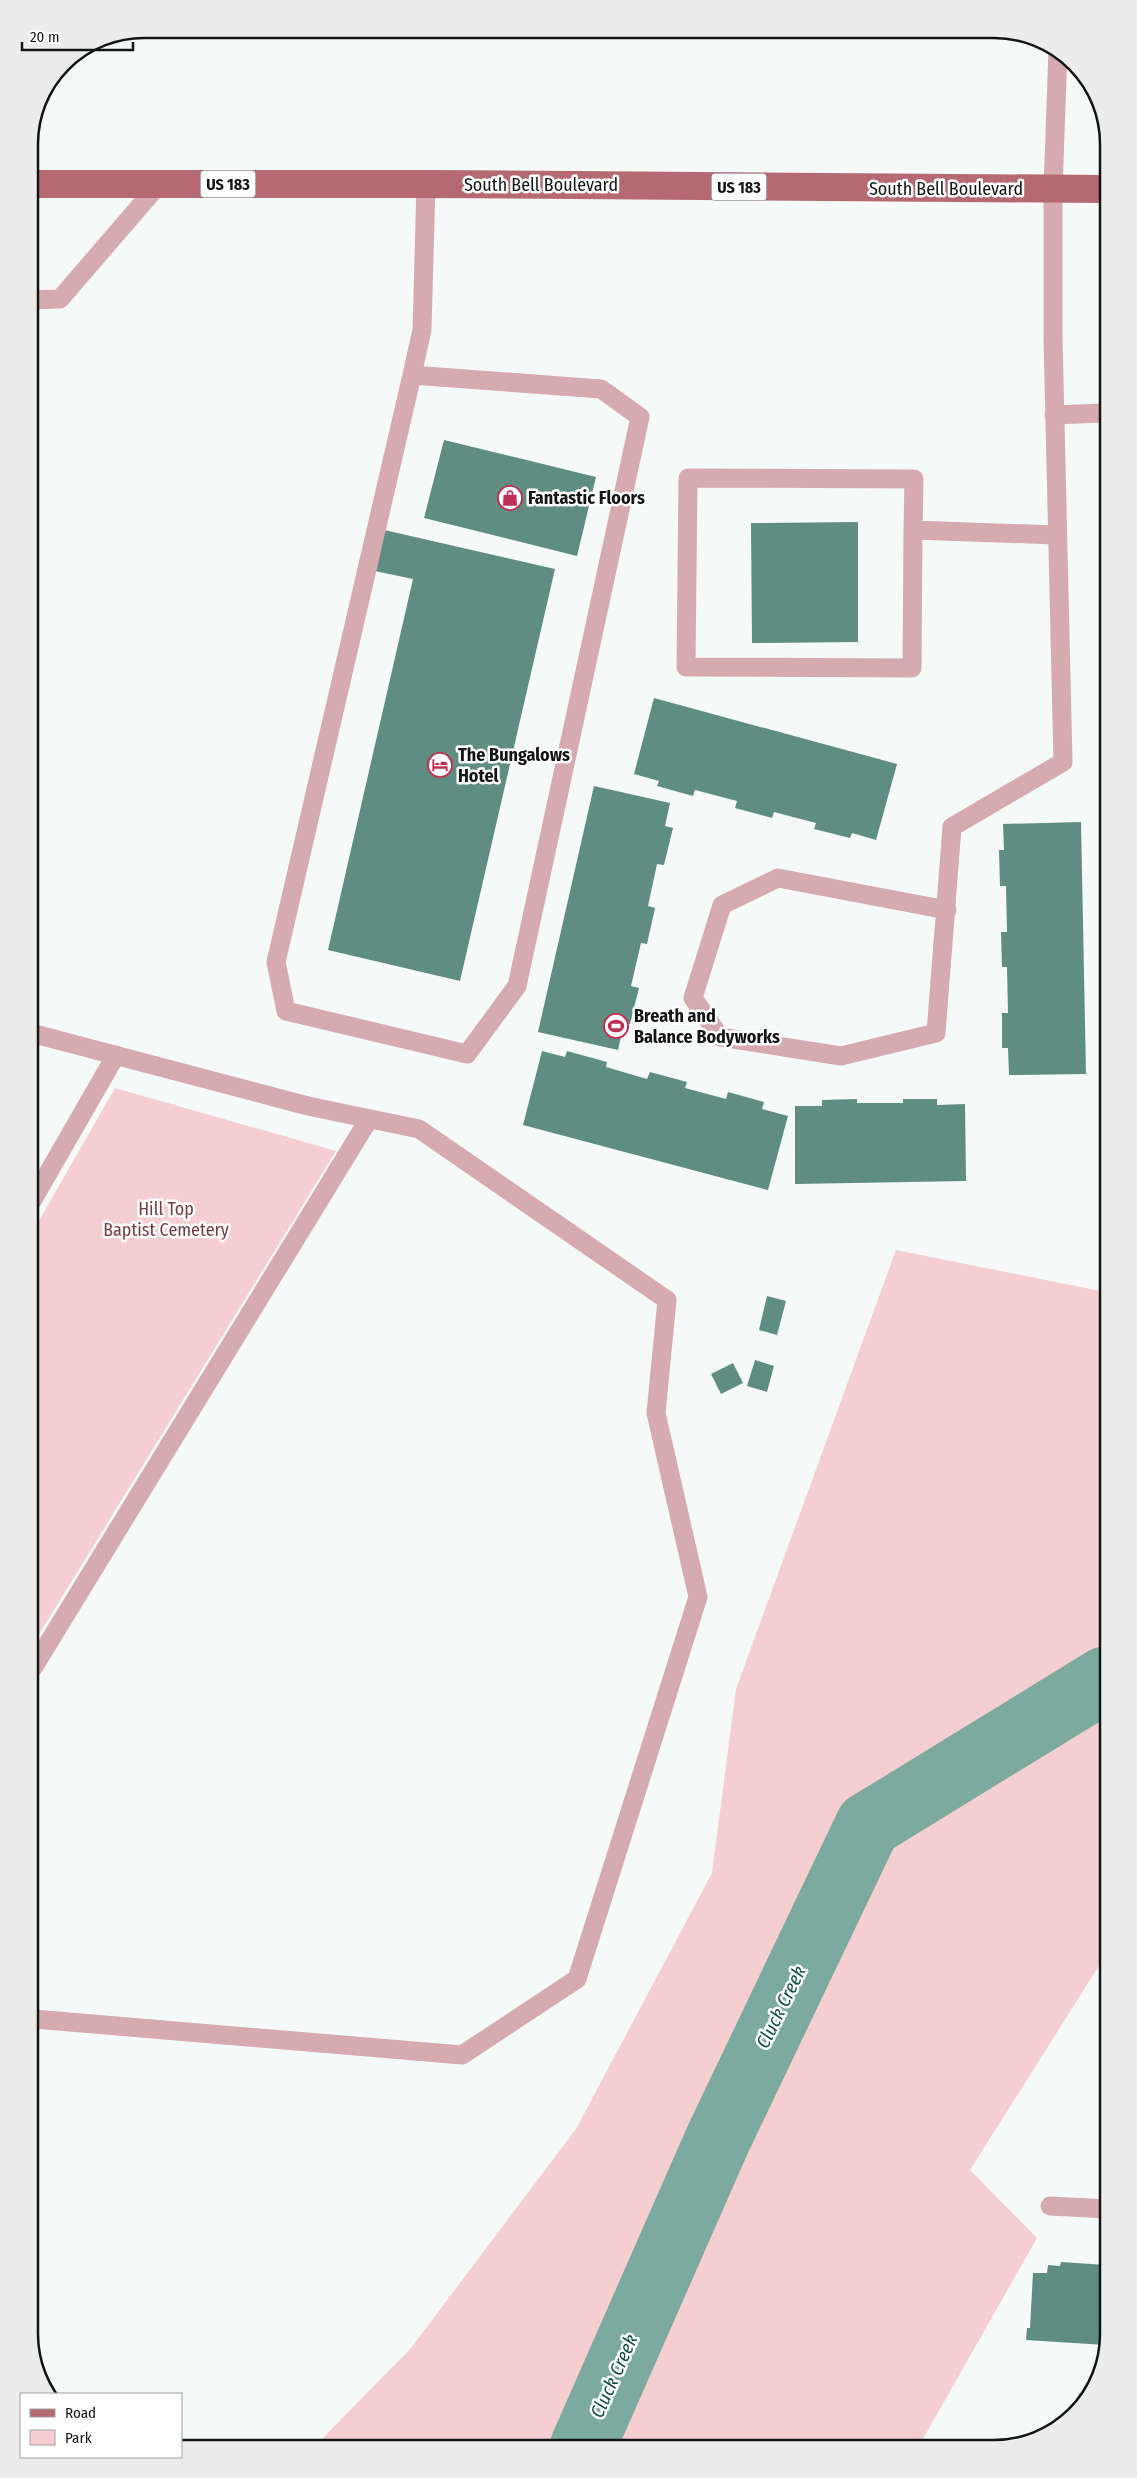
<svg xmlns="http://www.w3.org/2000/svg" width="1137" height="2478" font-family="'Fira Sans Condensed',sans-serif">
  <style>
    .green { fill: #f5ced1 }
    .lines { fill: none; stroke-linecap: round; stroke-linejoin: round }
    .river { stroke: #7caa9e; stroke-width: 66 }
    .building { fill: #608d81 }
    .service { stroke: #d6abb0; stroke-width: 19 }
    .primary { stroke: #b46973; stroke-width: 28 }
    .labels { text-anchor: middle; dominant-baseline: central; stroke-width: 5; stroke-linejoin: round; paint-order: stroke }
    .shield { fill: #fff; stroke: #5a5b5a; stroke-width: 1 }
    .shield-label { font-size: 16px; font-weight: bold; fill: #131514 }
    .street-label { font-size: 18px; fill: #131514; stroke: #fff }
    .poi-label { font-size: 18px; font-weight: bold; fill: #131514; stroke: #fff; text-anchor: start }
    .park-label { font-size: 18px; fill: #763b44; stroke: #fff }
    .water-label { font-size: 19px; font-style: italic; fill: #0e4f43; stroke: #fff }
    .rim { fill: none; stroke: #131514; stroke-width: 2.5 }
  </style>
  <rect width="100%" height="100%" fill="#f5f9f8"/>
  <!-- green -->
  <path class="green" d="M115,1088L336,1151L33,1644L32,1233Z
    M896,1250L1105,1292L1107,1953L970,2170L1037,2238L920,2444L313,2448L411,2348L576,2129L712,1873L736,1689Z"/>
  <g class="lines">
    <!-- river -->
    <path class="river" d="M583,2446L718,2139L868,1825L1106,1679"/>
  </g>
  <!-- building -->
  <path class="building" d="M444,440L596,477L577,556L424,518Z
    M858,522V642L752,643L751,523Z
    M380,529L555,569L460,981L328,950L413,579L370,570Z
    M654,698L897,764L876,840L852,833L850,838L814,829L816,823L774,812L772,818L735,808L737,801L695,790L693,796L657,786L659,781L634,774Z
    M594,786L670,803L665,826L673,828L664,865L657,864L648,906L655,908L647,944L641,943L631,986L639,988L630,1024L624,1023L618,1050L538,1032Z
    M1081,822L1086,1074L1009,1075L1008,1048H1002V1013H1008L1007,967H1002L1001,932H1007L1006,886H1000L999,850H1004L1003,824Z
    M542,1051L565,1057L567,1051L607,1062L606,1067L647,1079L650,1072L687,1082L685,1088L726,1099L728,1092L764,1102L762,1109L788,1116L768,1190L523,1125Z
    M857,1099V1103H903V1099H937V1105L965,1104L966,1181L795,1184V1106H822V1100Z
    M767,1296L786,1301L777,1335L759,1330Z
    M755,1360L774,1366L767,1392L747,1386Z
    M733,1363L743,1383L721,1394L711,1374Z
    M1061,2262L1106,2265L1108,2335L1105,2345L1026,2340L1027,2328H1030L1033,2273H1047L1048,2265L1060,2266Z"/>
  <g class="lines">
    <!-- service -->
    <path class="service" d="M29,300L60,299L160,183
      M412,375L601,389L640,417L517,986L467,1054L286,1011L276,962L412,375L422,330L426,184
      M1054,415L1103,413
      M913,530L912,668L686,667L688,478L914,479L913,530L1056,535
      M947,910L778,878L722,905L693,998L720,1037L841,1056L936,1033L952,827L1063,762L1053,337V190L1058,50
      M31,1033L308,1106L419,1129L667,1300L656,1413L698,1597L577,1979L462,2055L34,2019
      M32,1201L116,1055
      M33,1668L369,1119
      M1050,2206L1108,2209"/>
    <!-- primary -->
    <path class="primary" d="M29,184H426L1102,189"/>
  </g>
  <!-- icons -->
  <defs>
    <symbol id="shop-ring" viewBox="-11 -11 22 22"><circle r="9.5" fill="#fff" stroke="#bf2f53" stroke-width="1.5"/><path d="M-5-2.5h2.3a2.7 3.5 0 0 1 5.4 0H5L5.5 6h-11ZM-1.5-2.5h3a1.5 2.3 0 0 0-3 0Z" fill="#bf2f53"/></symbol>
    <symbol id="hotel-ring" viewBox="-11 -11 22 22"><circle r="9.5" fill="#fff" stroke="#bf2f53" stroke-width="1.5"/><path d="M-6-4.5h1.5V1H6V5H4.5V3h-9V5H-6ZM-4 0a1.8 1.8 0 1 1 3.6 0ZM.5 0V-2.5h3Q6-2.5 6 0Z" fill="#bf2f53"/></symbol>
    <symbol id="stadium-ring" viewBox="-11 -11 22 22"><circle r="9.5" fill="#fff" stroke="#bf2f53" stroke-width="1.5"/><path d="M0-5a6.5 5 0 1 0 0 10a6.5 5 0 1 0 0-10ZM-3.5-1.8h7v3.6h-7Z" fill="#bf2f53"/></symbol>
  </defs>
  <g fill-rule="evenodd">
    <use href="#shop-ring" x="496" y="484" width="28" height="28"/>
    <use href="#hotel-ring" x="426" y="751" width="28" height="28"/>
    <use href="#stadium-ring" x="602" y="1012" width="28" height="28"/>
  </g>
  <g class="labels">
    <!-- shield labels -->
    <g class="shield">
      <rect x="200.5" y="170.5" width="55" height="27" rx="4"/>
      <rect x="711.5" y="173.5" width="55" height="27" rx="4"/>
    </g>
    <g class="shield-label">
      <text x="228" y="184">US 183</text>
      <text x="739" y="187">US 183</text>
    </g>
    <!-- street labels -->
    <g class="street-label">
      <text x="541" y="185">South Bell Boulevard</text>
      <text x="946" y="189">South Bell Boulevard</text>
    </g>
    <!-- poi labels -->
    <g class="poi-label">
      <text x="528" y="498">Fantastic Floors</text>
      <text x="458" y="755">The Bungalows<tspan x="458" dy="21">Hotel</tspan></text>
      <text x="634" y="1016">Breath and<tspan x="634" dy="21">Balance Bodyworks</tspan></text>
    </g>
    <!-- park labels -->
    <g class="park-label">
      <text x="166" y="1209">Hill Top<tspan x="166" dy="21">Baptist Cemetery</tspan></text>
    </g>
    <!-- water labels -->
    <g class="water-label">
      <text transform="translate(781 2007) rotate(-64)">Cluck Creek</text>
      <text transform="translate(614 2376) rotate(-66)">Cluck Creek</text>
    </g>
  </g>
  <!-- crop -->
  <path d="M0 0H1137V2478H0ZM144 38H994A106 106 0 0 1 1100 144V2334A106 106 0 0 1 994 2440H144A106 106 0 0 1 38 2334V144A106 106 0 0 1 144 38Z" fill="#ececec" fill-rule="evenodd"/>
  <path class="rim" d="M144 38H994A106 106 0 0 1 1100 144V2334A106 106 0 0 1 994 2440H144A106 106 0 0 1 38 2334V144A106 106 0 0 1 144 38Z"/>
  <!-- legend -->
  <rect x="20" y="2393" width="162" height="65" fill="#ffffff" stroke="#a1a1a1"/>
  <rect x="30" y="2409" width="25" height="8" fill="#b46973" stroke="#a1a1a1"/>
  <text x="65" y="2418" font-size="15" fill="#131514">Road</text>
  <rect x="30" y="2430" width="25" height="15" fill="#f5ced1" stroke="#a1a1a1"/>
  <text x="65" y="2443" font-size="15" fill="#131514">Park</text>
  <!-- scale -->
  <path d="M22 42v8h111v-8" fill="none" stroke="#131514" stroke-width="2.5"/>
  <text x="30" y="42" font-size="15" fill="#131514" stroke="#ffffff" stroke-width="4" paint-order="stroke">20 m</text>
</svg>
